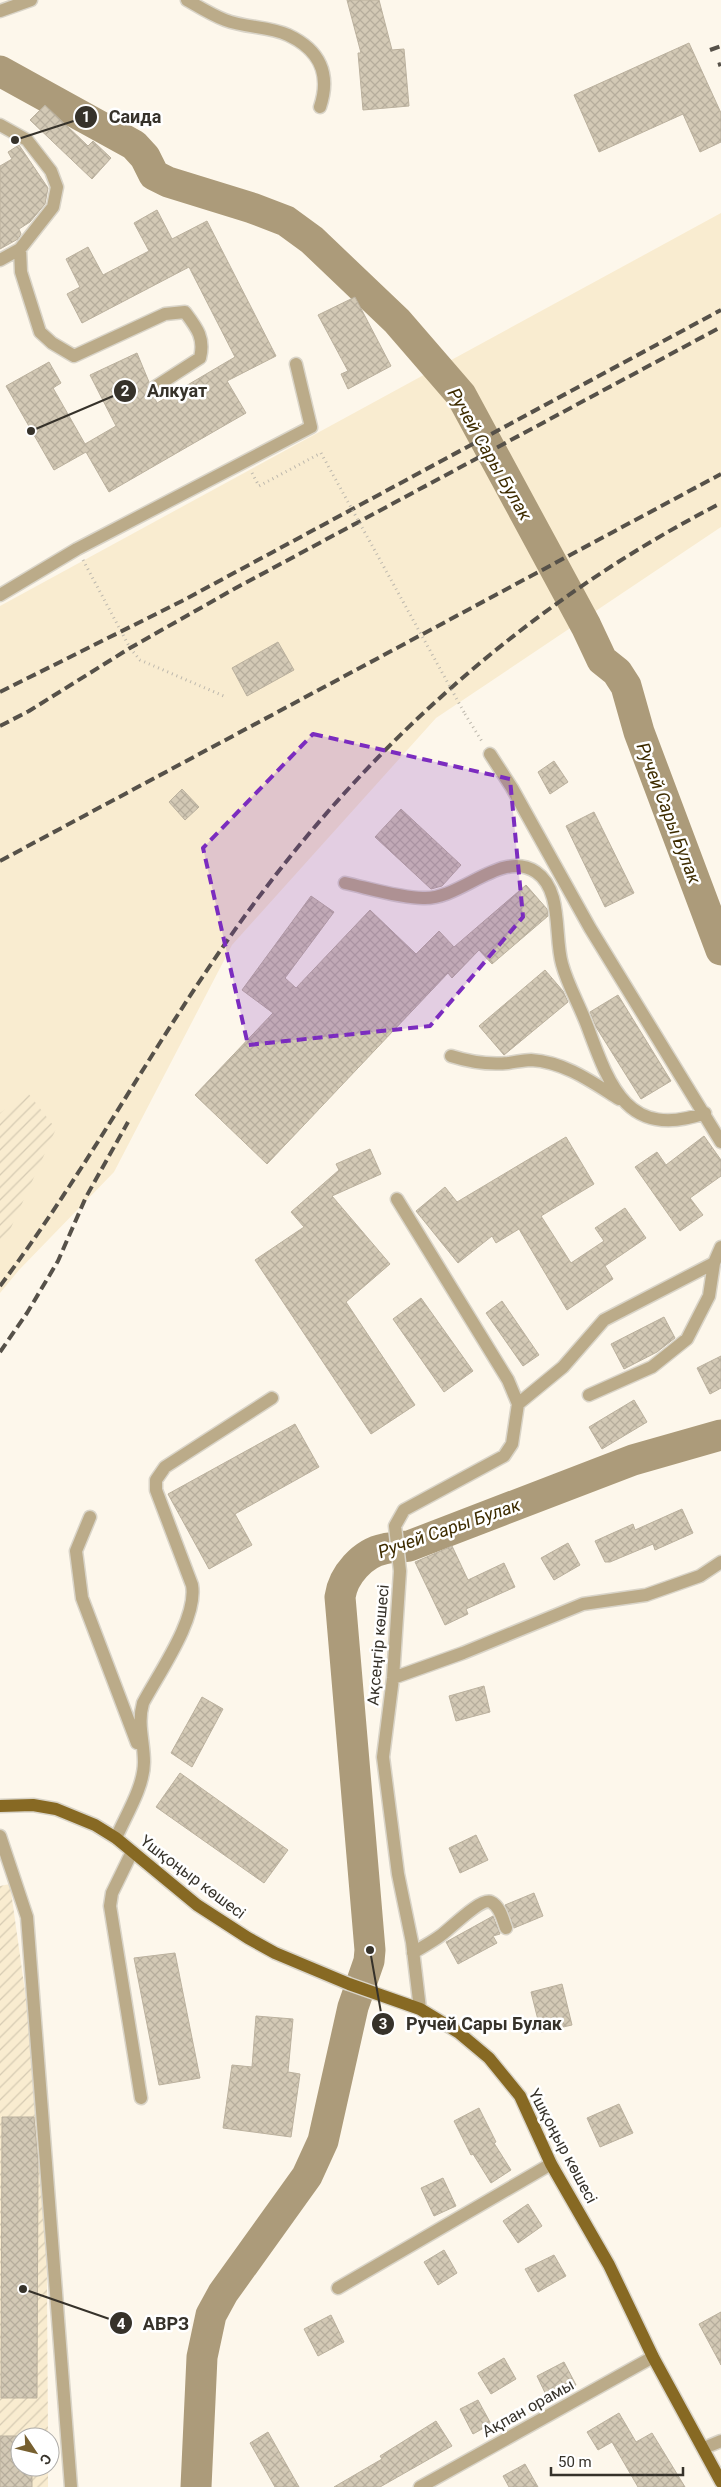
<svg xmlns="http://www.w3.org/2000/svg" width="721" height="2487" font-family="Roboto,sans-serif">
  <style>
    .built { fill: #f9ecd0 }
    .industrial { fill: url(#industrial-furrows) }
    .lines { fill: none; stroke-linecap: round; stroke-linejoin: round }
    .river { stroke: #ac9b7a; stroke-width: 31 }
    .building { fill: url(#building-cross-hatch); stroke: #bbb19e }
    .minor-casing { stroke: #d9d4c8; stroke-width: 15 }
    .major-casing { stroke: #d9d4c8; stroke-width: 15 }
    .path { stroke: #bdb8ad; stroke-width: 3; stroke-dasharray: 1 4; stroke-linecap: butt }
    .minor { stroke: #bbab89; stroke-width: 12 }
    .major { stroke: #876923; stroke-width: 12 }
    .rail { stroke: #565149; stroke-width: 4; stroke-dasharray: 10 5; stroke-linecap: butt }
    .path-bridge { stroke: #bdb8ad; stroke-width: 3; stroke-dasharray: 1 4; stroke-linecap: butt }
    .marked { fill: #7b2cbf; fill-opacity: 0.2; stroke: #7b2cbf; stroke-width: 4; stroke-dasharray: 10 6; stroke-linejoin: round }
    .labels { text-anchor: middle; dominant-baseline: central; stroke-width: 5; stroke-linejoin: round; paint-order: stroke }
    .street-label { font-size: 16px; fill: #36322a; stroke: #fff }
    .water-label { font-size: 18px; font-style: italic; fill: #3e2c00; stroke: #fff }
    .leader { fill: none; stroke: #36322a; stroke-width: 2 }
    .callout-dot { fill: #36322a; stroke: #fff; stroke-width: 2 }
    .mark-label { font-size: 15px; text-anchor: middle; font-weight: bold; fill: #fff }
    .callout-label { font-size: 18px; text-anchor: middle; font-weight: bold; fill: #36322a; stroke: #fff; stroke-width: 5; stroke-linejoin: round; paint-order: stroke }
  </style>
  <defs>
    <pattern id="industrial-furrows" width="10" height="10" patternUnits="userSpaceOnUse" patternTransform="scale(1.25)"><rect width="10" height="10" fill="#f9ecd0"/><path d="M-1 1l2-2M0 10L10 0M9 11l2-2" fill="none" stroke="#d6cbb3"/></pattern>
    <pattern id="building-cross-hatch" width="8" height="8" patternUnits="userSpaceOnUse" patternTransform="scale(1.25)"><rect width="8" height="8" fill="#d3c9b5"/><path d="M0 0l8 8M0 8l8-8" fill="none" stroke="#b6ad9c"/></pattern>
  </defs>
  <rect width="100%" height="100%" fill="#fdf7eb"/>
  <!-- built -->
  <path class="built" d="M721,213V527L436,718L232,945L114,1172L19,1270L0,1293V606Z"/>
  <!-- industrial -->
  <path class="industrial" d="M28,1093L56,1129L9,1232L0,1241V1113Z
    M10,1884L46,2142L48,2437H20V2467H48V2487H0V1886Z"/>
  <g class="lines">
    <!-- river -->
    <path class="river" d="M0,71L134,145L145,157L154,175L168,182L252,208L286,221L312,240L397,321L461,395L586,626L602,660L617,672L626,686L639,732L721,950
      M196,2487L202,2357L211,2315L223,2293L307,2176L323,2141L353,2007L369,1961L370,1950L340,1597C343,1575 363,1553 384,1549C392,1547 401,1547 409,1546L633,1460L721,1435"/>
  </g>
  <!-- building -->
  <path class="building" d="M347,0H379L392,50L404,49L409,106L363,110L358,53H361Z
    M689,43L721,113V142L700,152L683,114L599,152L574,95Z
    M45,105L88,146L93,141L111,158L92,179L30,120Z
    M19,145L48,188L45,204L30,222L19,229L21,234L18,239L0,249V166L12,159L8,152Z
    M157,210L172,239L207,221L276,356L227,381L246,413L109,492L86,452L54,470L6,386L49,362L61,383L53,388L85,444L116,426L90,375L137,353L149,382L148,391L153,395L157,403L235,357L189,267L82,323L67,294L80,287L66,259L88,247L103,275L149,251L134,223Z
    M355,297L391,366L348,389L341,374L348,371L318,315Z
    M278,642L294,670L247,696L232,668Z
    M554,761L568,782L550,794L538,772Z
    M182,789L199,807L185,820L169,802Z
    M401,809L461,865L442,886L431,889L375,837Z
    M594,812L634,893L605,907L566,826Z
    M526,885L547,909L548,916L492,964L479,950L452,978L448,973L267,1164L195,1095L273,1013L242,990L311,896L334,912L285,978L296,988L370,910L416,954L439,931L454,947Z
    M545,970L563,991L568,1002L504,1055L479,1026Z
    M618,995L671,1081L641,1099L596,1027L590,1012Z
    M704,1136L721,1160V1176L690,1198L703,1215L680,1231L635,1167L657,1152L666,1165Z
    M566,1137L594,1184L541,1216L571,1263L604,1241L595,1228L625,1208L646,1238L605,1266L613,1279L567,1310L519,1229L496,1243L492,1236L458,1263L416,1211L445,1187L457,1202Z
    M370,1149L381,1174L332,1196L390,1264L346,1302L415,1405L371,1434L255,1260L304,1227L291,1212L339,1170L336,1164Z
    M421,1298L473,1371L444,1392L393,1319Z
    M502,1301L539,1355L523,1366L486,1313Z
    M664,1317L675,1338L657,1352L624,1369L611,1344Z
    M721,1356V1388L710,1394L697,1368Z
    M634,1400L647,1422L602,1449L589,1427Z
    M295,1424L319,1467L235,1514L252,1545L209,1569L168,1494Z
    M682,1509L693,1533L655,1550L653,1544L610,1562H605L595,1541L633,1524L635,1530Z
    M568,1543L580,1565L554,1580L541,1558Z
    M452,1546L468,1580L504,1563L515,1587L466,1609L468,1614L445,1625L415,1562Z
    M484,1686L490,1712L456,1721L449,1696Z
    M202,1697L223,1709L192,1767L171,1753Z
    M180,1773L288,1850L264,1883L156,1807Z
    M476,1835L488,1860L460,1873L449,1848Z
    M534,1893L543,1916L514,1928L505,1905Z
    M493,1916L500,1934L493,1936L497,1943L458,1964L446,1942Z
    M175,1953L200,2078L159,2085L134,1958Z
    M562,1984L572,2025L541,2032L531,1992Z
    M256,2016L293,2019L288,2072L300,2074L291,2137L223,2128L232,2065L252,2067Z
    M619,2104L633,2133L600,2147L587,2118Z
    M479,2108L496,2142L494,2143L511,2170L491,2183L473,2154L471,2155L454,2121Z
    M2,2117H34L38,2161L37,2398H1Z
    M443,2178L456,2206L434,2216L421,2188Z
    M528,2204L542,2226L518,2243L503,2221Z
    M444,2250L457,2273L438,2285L424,2262Z
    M554,2255L566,2276L538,2292L525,2269Z
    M721,2312V2365L699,2324Z
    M331,2315L344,2342L318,2356L304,2329Z
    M504,2358L516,2379L491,2394L478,2373Z
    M564,2362L576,2385L548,2399L537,2376Z
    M478,2400L491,2424L473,2434L460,2409Z
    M619,2413L636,2442L652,2433L685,2487H638L612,2442L598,2450L587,2432Z
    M436,2421L452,2446L380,2487H334L382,2459L380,2456Z
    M268,2432L299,2487H275L250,2443Z
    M0,2436H20V2467H32V2487H0Z
    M525,2464L538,2487H509L503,2476Z"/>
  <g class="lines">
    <defs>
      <path id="minor" d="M187,0C199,7 212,15 225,20C245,28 269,26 288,35C320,50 331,74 320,107
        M0,11L31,0
        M0,125L27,140L51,171L57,187L53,207L20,249L0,260
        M20,249L21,272L40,332L52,343L74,356L165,314L185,312C197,328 205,338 200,358L155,387
        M0,595L77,549L311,427L296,364
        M490,754L512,788L590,928L721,1142
        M345,883C368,888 400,898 423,898C461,900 501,849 536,872C563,890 554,937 562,964C568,986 580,1006 588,1028C610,1088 629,1140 705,1113
        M451,1056C470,1062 488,1065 508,1063C516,1062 524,1060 531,1060C565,1062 592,1082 619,1099
        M397,1199L508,1380L518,1404L512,1444L504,1456L404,1510L395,1526L400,1571L393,1678L383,1757L398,1874L412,1942L420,2009
        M589,1395L652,1367L687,1339L709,1296L714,1263L721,1247
        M518,1404L563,1367L604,1320L714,1263
        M90,1517L76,1551L82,1598L137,1743
        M393,1678L463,1653L583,1604L646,1595L700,1576L721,1562
        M0,1836L27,1917L71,2487
        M116,1838C126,1815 144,1787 144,1762C144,1741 137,1724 143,1703C159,1673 198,1618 192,1585L156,1490V1480L165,1467L272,1398
        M132,1852L112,1893L110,1906L141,2098
        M413,1953C422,1947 432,1942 440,1936C449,1930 481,1897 491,1902C500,1906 503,1920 506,1928
        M338,2288L551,2164
        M704,2448L721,2441
        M420,2487L653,2357"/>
      <path id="major" d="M0,1806L33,1805L56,1809L95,1825L116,1838L197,1905L248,1938L275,1953L349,1984L420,2009L458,2032L489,2058L520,2096L551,2164L609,2265L653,2357L721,2482"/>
    </defs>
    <!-- minor casing -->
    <use href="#minor" class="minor-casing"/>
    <!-- major casing -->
    <use href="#major" class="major-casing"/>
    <!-- path -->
    <path class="path" d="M252,473L259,486L321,453
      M83,560L130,648L140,660L226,697
      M465,714L483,743"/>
    <!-- minor -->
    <use href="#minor" class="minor"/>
    <!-- major -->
    <use href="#major" class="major"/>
    <!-- rail -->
    <path class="rail" d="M710,50L721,46
      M718,65L721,64
      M0,692L182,601L721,310
      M0,726L29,711L130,648L234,589L721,327
      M0,861L721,474
      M0,1286C97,1157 170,1012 268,885C389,726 544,594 721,503
      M0,1352L27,1313L58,1261L86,1197L128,1122"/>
    <!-- path-bridge -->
    <path class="path-bridge" d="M321,453L465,714"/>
  </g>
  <!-- marked area -->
  <path class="marked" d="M313,734L510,779L523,917L430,1026L248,1045L203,848Z"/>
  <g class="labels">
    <!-- street labels -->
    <g class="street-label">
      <text transform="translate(378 1645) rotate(-85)">Ақсеңгір көшесі</text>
      <text transform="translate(193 1877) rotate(37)">Үшқоңыр көшесі</text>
      <text transform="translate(563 2146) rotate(62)">Үшқоңыр көшесі</text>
      <text transform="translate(528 2408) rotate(-29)">Ақпан орамы</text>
    </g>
    <!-- water labels -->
    <g class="water-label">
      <text transform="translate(490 454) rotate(60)">Ручей Сары Булак</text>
      <text transform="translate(669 813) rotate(69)">Ручей Сары Булак</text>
      <text transform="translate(449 1528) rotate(-19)">Ручей Сары Булак</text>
    </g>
  </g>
  <!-- callouts -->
  <path class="leader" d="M15 140L86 117M31 431L125 391M370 1950L383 2024M23 2289L121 2323"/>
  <g class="callout-dot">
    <circle cx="15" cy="140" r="5"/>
    <circle cx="31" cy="431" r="5"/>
    <circle cx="370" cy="1950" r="5"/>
    <circle cx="23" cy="2289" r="5"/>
    <circle cx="86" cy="117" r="12"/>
    <circle cx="125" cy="391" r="12"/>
    <circle cx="383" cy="2024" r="12"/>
    <circle cx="121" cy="2323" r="12"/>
  </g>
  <g class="mark-label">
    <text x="86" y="122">1</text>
    <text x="125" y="396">2</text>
    <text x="383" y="2029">3</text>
    <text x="121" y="2329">4</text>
  </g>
  <g class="callout-label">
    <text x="135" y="123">Саида</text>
    <text x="177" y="397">Алкуат</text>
    <text x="484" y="2030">Ручей Сары Булак</text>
    <text x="166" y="2330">АВРЗ</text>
  </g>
  <!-- north arrow -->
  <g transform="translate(35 2452) rotate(125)"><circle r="24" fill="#ffffff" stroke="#afadaa"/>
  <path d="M0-4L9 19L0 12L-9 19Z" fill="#776030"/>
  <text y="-8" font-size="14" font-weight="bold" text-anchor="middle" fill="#36322a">С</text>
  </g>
  <!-- scale -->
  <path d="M551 2467v8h132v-8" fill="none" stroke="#36322a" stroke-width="2.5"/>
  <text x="558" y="2467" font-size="15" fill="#36322a" stroke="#ffffff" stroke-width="4" paint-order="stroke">50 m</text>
</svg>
